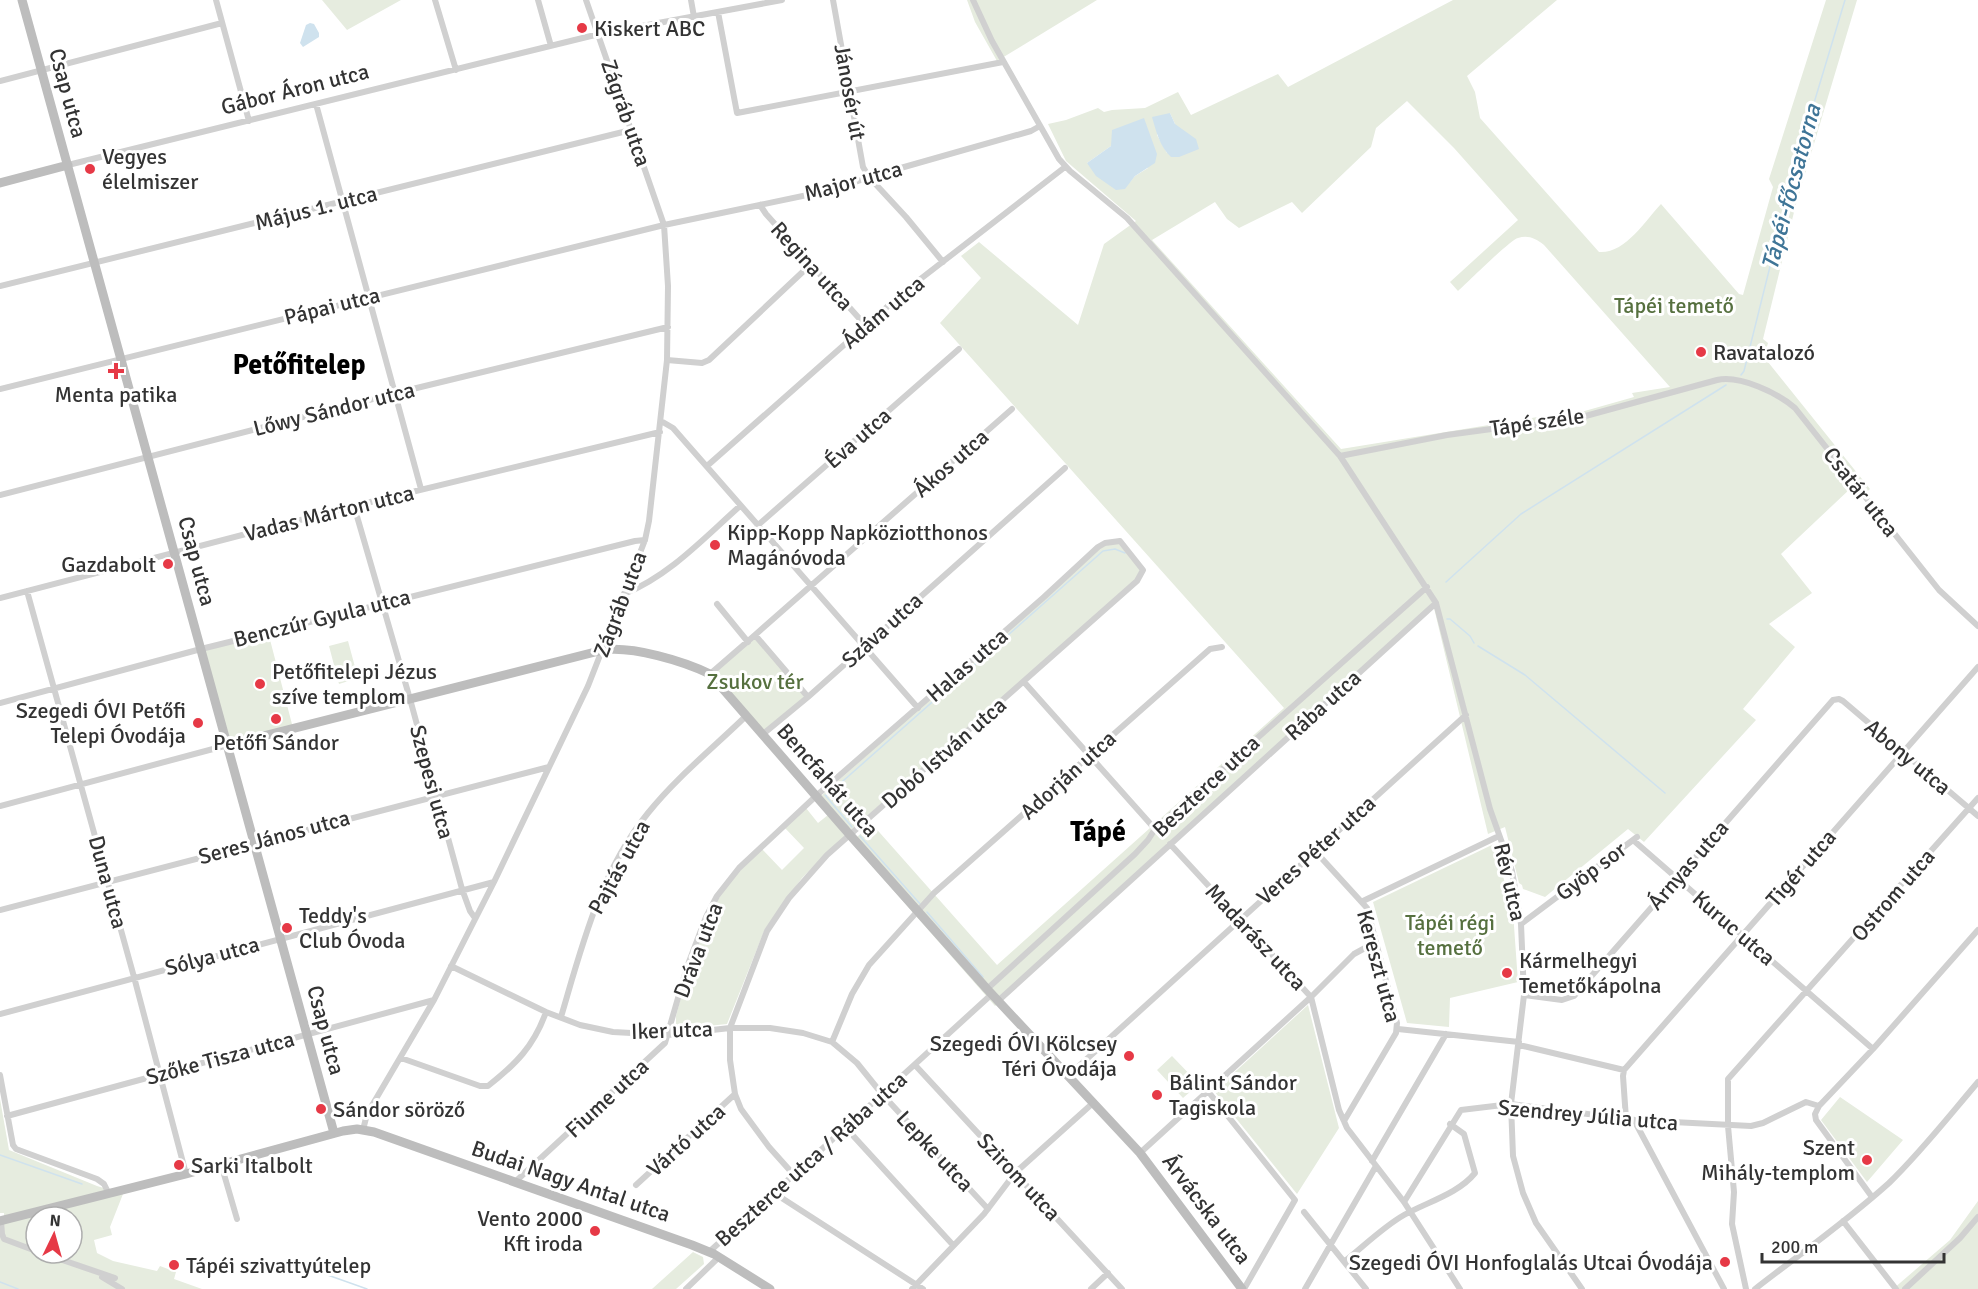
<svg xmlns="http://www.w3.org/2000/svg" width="1978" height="1289" font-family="Signika,sans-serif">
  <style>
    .green { fill: #e6ecdf; fill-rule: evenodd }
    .water { fill: #cfe2ee }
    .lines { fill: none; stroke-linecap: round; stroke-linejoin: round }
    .stream { stroke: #cfe2ee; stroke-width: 1.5 }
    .street { stroke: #d0d0d0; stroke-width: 6 }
    .secondary { stroke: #bdbdbd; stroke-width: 9 }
    .poi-dot { fill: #e63946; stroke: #fff; stroke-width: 2 }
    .labels { text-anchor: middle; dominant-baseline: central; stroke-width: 6; stroke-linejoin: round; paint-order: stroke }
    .poi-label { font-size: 22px; fill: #333; stroke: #fff; text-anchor: start }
    .street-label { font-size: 22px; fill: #333; stroke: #fff }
    .park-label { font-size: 22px; fill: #56703f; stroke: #fff }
    .water-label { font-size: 24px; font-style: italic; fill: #3f7597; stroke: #fff }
    .district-label { font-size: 28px; font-weight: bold; fill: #000; stroke: #fff }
  </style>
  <rect width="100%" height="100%" fill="#fff"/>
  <!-- green -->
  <path class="green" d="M322,0H401L347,30Z
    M967,0H1097L997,61L975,22Z
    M1453,0H1557L1467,76L1475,92L1480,118L1599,252C1625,254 1645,221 1661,204L1739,294L1743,295L1773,187L1769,179L1826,0H1857L1796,204L1763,339L1768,343L1764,357L1870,489L1860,498L1851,488L1781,554L1812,593L1769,624L1795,647L1743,709L1756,720L1644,842L1628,829L1545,897L1523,889L1522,885L1519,883L1505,827L1488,834L1434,608L995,1006L851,842L872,824L997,965L1284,708L940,323L981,278L961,256L979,242L1078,325L1104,244L1136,221L1066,161L1048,124L1066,120L1098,108L1104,112L1112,110L1145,108L1178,92L1191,115L1278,74L1288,87ZM1407,101L1454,148L1518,220L1450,282L1458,291C1468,282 1510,240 1518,238C1528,235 1535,238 1544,245L1670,387L1632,393L1634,397L1574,414H1556L1341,449L1152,240L1215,202L1227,219L1239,228L1292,202L1302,213L1371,147L1376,128ZM1170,113L1175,124L1167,153L1157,135ZM1111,146L1148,168L1135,176L1130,182L1087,163Z
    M1117,542L1138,566L1140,570L1134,582L851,830L821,796L1099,548Z
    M268,632L293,728L228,745L201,649Z
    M755,635L808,697L762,735L710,674Z
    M348,641L358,678L339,684L329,646Z
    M806,808L818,823L828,815L845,836L802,878L765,929L727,1024L679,1029L676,1024V1016C689,970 700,921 730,882C739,870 751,860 762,849L782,870L804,848L784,827Z
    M1494,844L1513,912L1518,982L1450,998L1449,1027L1407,1023L1373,902Z
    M1308,1005L1339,1128L1297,1194L1214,1091Z
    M1172,1056L1199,1084L1183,1098L1157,1070Z
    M1840,1097L1903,1140L1867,1182L1821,1120Z
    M0,1099L9,1150L97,1186L123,1194L110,1227L112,1235L94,1240L97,1253L113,1261L157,1271L160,1266L176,1272L174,1279L202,1289H0V1229L4,1228V1213H0ZM36,1217H72V1253H36Z
    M1978,1201V1289H1893L1950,1240Z
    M693,1252L703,1257L704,1264L676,1289H652Z"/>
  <!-- water -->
  <path class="water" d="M310,23L314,24L319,33V37L303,47L300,43L306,25Z
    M1170,113L1175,124L1196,139L1199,149L1179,157H1171C1160,147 1156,131 1152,117Z
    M1144,118L1157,154L1155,163L1135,176L1125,189L1116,190L1096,176L1087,163L1111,146L1112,130Z"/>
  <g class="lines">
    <!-- stream -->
    <path class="stream" d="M1741,375L1744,371L1795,166L1845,0
      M1446,582L1521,514L1726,385
      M1447,619H1450L1470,636L1474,643
      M1478,646L1525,675L1665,793
      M825,795L852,827
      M826,796L1103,551L1115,549L1125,553
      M860,836L921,905
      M927,912L983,977
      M0,1155L82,1184
      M322,1273L367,1289
      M0,1282L18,1289"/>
    <!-- street -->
    <path class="street" d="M216,0L249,121
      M435,0L456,70
      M538,0L551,46
      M691,0L694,17
      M833,0L863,167L869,177L906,217L943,262
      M973,0L992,41L1059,159L1070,171L1127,218L1340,456L1436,603L1490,809L1512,871L1521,924L1524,995L1511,1104L1513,1156L1523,1193L1536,1223L1582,1289
      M718,12L737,113L1003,62
      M0,81L222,23
      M316,104L421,489
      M68,165L599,34L782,0
      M760,205L766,214L866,326
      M0,286L631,130
      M667,360L702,363L709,360L810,265
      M0,389L664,225L836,189L869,177L1031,131L1040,126
      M661,421L673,428L918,708
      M1340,456L1447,435L1499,428L1560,423L1717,380C1740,375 1778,393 1795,408L1939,590L1978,626
      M707,466L905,291L1065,167
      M0,495L396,393L668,327
      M354,506L410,699L462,889L470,911L475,918
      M757,526L959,349
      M27,591L134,977L186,1174
      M624,594C669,576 704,538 740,506
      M0,598L354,506L660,432
      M717,604L748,642
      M755,635L1012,409
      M710,674L755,635L808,697L762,735
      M1024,682L1155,829
      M808,697L1065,468
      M0,703L201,649L635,541L645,540
      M0,806L228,745
      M1633,840L1873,1049L1819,1106L1815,1114L1816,1120L1872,1197
      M1170,844L1311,997L1339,1110L1347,1128L1404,1202L1460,1289
      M1315,851L1367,908L1397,1023L1396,1033L1344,1121
      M1363,901L1499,836
      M0,910L549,767
      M1521,924L1637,837
      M451,966L546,1012L580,1025L613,1032L668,1035L730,1028H770L803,1033L832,1042L857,1063L882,1094L988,1209
      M987,989L1135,854L1148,840L1155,829L1427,587
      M1524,995L1562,1000L1574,996L1833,700L1839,699L1843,701L1978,816
      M998,1001L1436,603
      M0,1014L494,882
      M561,1017C582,946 600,872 648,813C677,777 713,748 746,716
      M1398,1029L1519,1042
      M832,1042L852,994L869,965L934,893L1210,649L1222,647
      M1519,1045L1624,1070L1978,667
      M1873,1049L1978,930
      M401,1058L480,1086H488C516,1064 534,1046 546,1012
      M915,1065L1122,1289
      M1624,1070L1623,1076L1626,1119
      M0,1075L13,1145L16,1149L97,1179L104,1184L109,1194
      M1068,1076L1466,715
      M1207,1090L1295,1200L1244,1289
      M7,1116L434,1000
      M1634,1120L1724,1289
      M846,1128L953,1245
      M363,1130L367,1114L434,1000L494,882L588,686L645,540L649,521L667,360L668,286L664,225L586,0
      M1140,1153L1311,997L1354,954L1376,942
      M1372,1161L1446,1034
      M221,1164L237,1219
      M515,1182L665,1043L687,967L706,917L717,896L739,868L816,796L1044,597L1098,547L1105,543L1120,541L1143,570L1137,581L827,855L789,898L767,931L730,1028V1060L735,1094L741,1109L769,1147L794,1175
      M636,1185L735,1094
      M774,1193L923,1289
      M1404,1202L1461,1110L1511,1104L1634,1120L1751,1126L1763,1123L1806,1102L1819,1106
      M1304,1212L1366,1289
      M1,1221L2,1234L4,1239L36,1251
      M1843,1221L1896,1289
      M709,1252L992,994
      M42,1253L115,1278
      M1345,1261C1364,1246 1383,1227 1404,1215C1427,1202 1458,1194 1475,1173L1464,1134L1450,1124
      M102,1277L122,1289
      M686,1289L719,1257
      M912,1289L984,1214L1015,1173L1093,1103
      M1091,1289L1108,1273
      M1305,1289L1376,1166
      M1746,1289L1732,1224L1734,1192L1728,1126V1079L1978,798
      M1755,1289C1800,1254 1847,1221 1889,1183C1921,1152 1949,1116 1978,1082
      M1905,1289L1960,1238L1978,1217"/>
    <!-- secondary -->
    <path class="secondary" d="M22,0L334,1133
      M0,183L68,165
      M228,745L603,650C633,646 683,661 710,674L850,835L987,989L1140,1153L1242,1289
      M0,1221L186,1174L343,1131L357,1129L374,1132L692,1245L714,1254L770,1289"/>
  </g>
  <!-- markers -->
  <g class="poi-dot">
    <circle cx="582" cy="28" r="6"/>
    <circle cx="90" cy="169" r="6"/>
    <circle cx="1701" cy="352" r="6"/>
    <path d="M113 362h6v6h6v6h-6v6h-6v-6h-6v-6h6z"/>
    <circle cx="715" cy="545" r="6"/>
    <circle cx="168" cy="564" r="6"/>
    <circle cx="260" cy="684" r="6"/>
    <circle cx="276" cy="719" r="6"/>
    <circle cx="198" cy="723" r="6"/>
    <circle cx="287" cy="928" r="6"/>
    <circle cx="1507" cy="973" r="6"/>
    <circle cx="1129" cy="1056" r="6"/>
    <circle cx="1157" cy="1095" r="6"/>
    <circle cx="321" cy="1109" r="6"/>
    <circle cx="1867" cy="1160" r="6"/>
    <circle cx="179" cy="1165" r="6"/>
    <circle cx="595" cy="1231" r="6"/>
    <circle cx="1725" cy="1262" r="6"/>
    <circle cx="174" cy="1265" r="6"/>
  </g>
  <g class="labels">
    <!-- poi labels -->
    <g class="poi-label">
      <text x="594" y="28">Kiskert ABC</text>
      <text x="102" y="156">Vegyes<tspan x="102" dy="25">élelmiszer</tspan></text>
      <text x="1713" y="352">Ravatalozó</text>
      <text x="116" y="394" text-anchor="middle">Menta patika</text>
      <text x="727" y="532">Kipp-Kopp Napköziotthonos<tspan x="727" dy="25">Magánóvoda</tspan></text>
      <text x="156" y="564" text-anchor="end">Gazdabolt</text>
      <text x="272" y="671">Petőfitelepi Jézus<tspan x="272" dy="25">szíve templom</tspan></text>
      <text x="186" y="710" text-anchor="end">Szegedi ÓVI Petőfi<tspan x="186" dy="25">Telepi Óvodája</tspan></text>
      <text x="276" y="742" text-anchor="middle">Petőfi Sándor</text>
      <text x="299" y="915">Teddy's<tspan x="299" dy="25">Club Óvoda</tspan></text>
      <text x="1519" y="960">Kármelhegyi<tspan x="1519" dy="25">Temetőkápolna</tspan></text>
      <text x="1117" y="1043" text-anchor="end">Szegedi ÓVI Kölcsey<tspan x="1117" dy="25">Téri Óvodája</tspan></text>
      <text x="1169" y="1082">Bálint Sándor<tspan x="1169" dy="25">Tagiskola</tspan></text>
      <text x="333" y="1109">Sándor söröző</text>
      <text x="1855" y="1147" text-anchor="end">Szent<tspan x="1855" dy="25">Mihály-templom</tspan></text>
      <text x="191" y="1165">Sarki Italbolt</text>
      <text x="583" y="1218" text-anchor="end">Vento 2000<tspan x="583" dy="25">Kft iroda</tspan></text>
      <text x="1713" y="1262" text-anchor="end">Szegedi ÓVI Honfoglalás Utcai Óvodája</text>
      <text x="186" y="1265">Tápéi szivattyútelep</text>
    </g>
    <!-- street labels -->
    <g class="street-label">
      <text transform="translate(295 89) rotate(-14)">Gábor Áron utca</text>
      <text transform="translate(850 92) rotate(80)">Jánosér út</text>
      <text transform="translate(68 93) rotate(75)">Csap utca</text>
      <text transform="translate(626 113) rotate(71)">Zágráb utca</text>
      <text transform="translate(853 181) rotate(-15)">Major utca</text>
      <text transform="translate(316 208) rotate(-14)">Május 1. utca</text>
      <text transform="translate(812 266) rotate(48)">Regina utca</text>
      <text transform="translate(332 306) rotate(-14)">Pápai utca</text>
      <text transform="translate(883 312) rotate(-40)">Ádám utca</text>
      <text transform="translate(334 409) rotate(-14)">Lőwy Sándor utca</text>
      <text transform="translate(1537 422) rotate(-8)">Tápé széle</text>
      <text transform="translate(858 438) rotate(-41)">Éva utca</text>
      <text transform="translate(951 463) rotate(-41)">Ákos utca</text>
      <text transform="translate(1861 492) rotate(52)">Csatár utca</text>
      <text transform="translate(329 513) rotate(-14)">Vadas Márton utca</text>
      <text transform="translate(197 561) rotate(75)">Csap utca</text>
      <text transform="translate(620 604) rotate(-69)">Zágráb utca</text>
      <text transform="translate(322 618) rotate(-14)">Benczúr Gyula utca</text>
      <text transform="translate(882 630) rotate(-42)">Száva utca</text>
      <text transform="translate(967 665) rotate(-41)">Halas utca</text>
      <text transform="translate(1323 705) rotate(-42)">Rába utca</text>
      <text transform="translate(944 753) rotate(-41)">Dobó István utca</text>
      <text transform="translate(1908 757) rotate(40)">Abony utca</text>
      <text transform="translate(1068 775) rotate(-42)">Adorján utca</text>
      <text transform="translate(828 780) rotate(49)">Bencfahát utca</text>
      <text transform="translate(432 782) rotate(75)">Szepesi utca</text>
      <text transform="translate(1206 786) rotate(-43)">Beszterce utca</text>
      <text transform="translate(274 837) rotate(-15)">Seres János utca</text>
      <text transform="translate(1316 850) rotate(-42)">Veres Péter utca</text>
      <text transform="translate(1688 865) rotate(-49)">Árnyas utca</text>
      <text transform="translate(619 867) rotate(-61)">Pajtás utca</text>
      <text transform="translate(1801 868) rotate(-49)">Tigér utca</text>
      <text transform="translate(1591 871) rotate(-37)">Gyöp sor</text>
      <text transform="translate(108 882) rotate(75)">Duna utca</text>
      <text transform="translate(1510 882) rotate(77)">Rév utca</text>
      <text transform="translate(1893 895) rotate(-49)">Ostrom utca</text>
      <text transform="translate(1734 928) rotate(41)">Kuruc utca</text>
      <text transform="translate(1256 937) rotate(47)">Madarász utca</text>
      <text transform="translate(698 950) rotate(-69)">Dráva utca</text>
      <text transform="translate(212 956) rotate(-15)">Sólya utca</text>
      <text transform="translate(1379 966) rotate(75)">Kereszt utca</text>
      <text transform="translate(326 1030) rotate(75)">Csap utca</text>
      <text transform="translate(672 1030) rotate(-2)">Iker utca</text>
      <text transform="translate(220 1058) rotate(-15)">Szőke Tisza utca</text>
      <text transform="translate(607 1098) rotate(-43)">Fiume utca</text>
      <text transform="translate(1588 1115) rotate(5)">Szendrey Júlia utca</text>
      <text transform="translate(686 1140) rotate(-42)">Vártó utca</text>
      <text transform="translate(935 1151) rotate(47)">Lepke utca</text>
      <text transform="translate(811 1159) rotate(-42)">Beszterce utca / Rába utca</text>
      <text transform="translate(1019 1177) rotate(47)">Szirom utca</text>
      <text transform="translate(571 1181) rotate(19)">Budai Nagy Antal utca</text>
      <text transform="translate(1207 1209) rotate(53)">Árvácska utca</text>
    </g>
    <!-- park labels -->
    <g class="park-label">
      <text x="1674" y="305">Tápéi temető</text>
      <text x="755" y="681">Zsukov tér</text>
      <text x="1450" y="922">Tápéi régi<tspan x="1450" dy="25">temető</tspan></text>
    </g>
    <!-- water labels -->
    <g class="water-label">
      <text transform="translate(1791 187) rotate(-75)">Tápéi-főcsatorna</text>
    </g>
    <!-- district labels -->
    <g class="district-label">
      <text x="299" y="365">Petőfitelep</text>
      <text x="1098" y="832">Tápé</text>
    </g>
  </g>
  <!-- north arrow -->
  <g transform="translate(54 1235) rotate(5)"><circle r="28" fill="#ffffff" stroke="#adadad" stroke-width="1.5"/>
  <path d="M0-4.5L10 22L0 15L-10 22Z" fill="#e63946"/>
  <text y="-9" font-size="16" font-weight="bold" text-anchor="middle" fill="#333333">N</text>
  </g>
  <!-- scale -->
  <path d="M1762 1253v9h182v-9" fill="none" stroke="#333333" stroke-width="3"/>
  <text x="1771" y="1253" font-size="18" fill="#333333" stroke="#ffffff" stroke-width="4.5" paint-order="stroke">200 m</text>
</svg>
